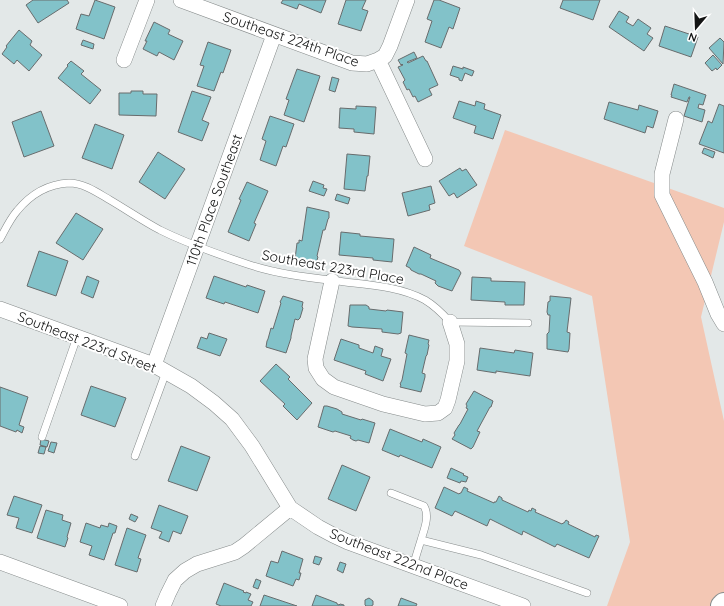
<svg xmlns="http://www.w3.org/2000/svg" width="724" height="606" font-family="Quicksand,sans-serif">
  <style>
    .green { fill: #f3c7b4 }
    .building { fill: #82c2c9; stroke: #686c6d }
    .lines { fill: none; stroke-linecap: round; stroke-linejoin: round }
    .service-casing { stroke: #868b8b; stroke-width: 8 }
    .minor-casing { stroke: #868b8b; stroke-width: 16 }
    .primary-casing { stroke: #868b8b; stroke-width: 24 }
    .service { stroke: #fff; stroke-width: 7 }
    .minor { stroke: #fff; stroke-width: 15 }
    .primary { stroke: #fff; stroke-width: 22 }
    .labels { text-anchor: middle; dominant-baseline: central; stroke-width: 4; stroke-linejoin: round; paint-order: stroke }
    .street-label { font-size: 14px; fill: #131414; stroke: #fff }
  </style>
  <rect width="100%" height="100%" fill="#e3e8e8"/>
  <!-- green -->
  <path class="green" d="M505,130L724,208V222L701,317L724,421V606H607L630,542L592,296L464,246Z"/>
  <!-- building -->
  <path class="building" d="M33,0H67L69,3L38,23L26,5Z
    M95,0L115,7L104,39L76,29L81,14L89,16Z
    M283,0H326L321,13L299,4L297,9L281,3Z
    M346,0H366L362,9L368,11L361,31L338,24Z
    M434,0H439L460,8L453,29L449,27L441,48L425,42L432,21L427,19Z
    M563,0H600L593,20L560,8Z
    M619,11L629,17L626,22L633,26L638,19L651,28L647,34L653,38L644,51L609,27Z
    M154,22L170,30L168,34L183,41L174,60L159,52L157,56L143,49L147,41H145Z
    M665,26L698,37L691,57L659,46Z
    M19,30L32,41L30,45L42,55L29,71L17,60L14,64L2,54L7,47L6,46Z
    M720,38L724,42L723,64L709,48Z
    M83,40L94,44L93,49L81,45Z
    M208,42L231,50L223,73L221,72L214,91L197,86L204,66L200,65Z
    M414,52L417,58L407,62L408,63L423,56L426,61H427L438,85L429,89L432,95L418,102L415,96L413,97L409,89L407,90L403,82L405,80L398,67L403,65L402,64L401,65L398,60Z
    M713,55L722,65L717,70L716,68L712,71L705,63Z
    M71,61L84,71L81,74L101,90L90,104L58,78L68,66L67,65Z
    M453,66L463,69V67L474,71L472,76L465,73L462,81L459,80V78L450,75Z
    M297,69L320,76L304,122L284,115L289,100L286,99Z
    M332,77L339,79L335,92L329,90Z
    M674,84L706,95L703,105L699,104L698,108L705,110L702,122L684,116L690,97H689L687,102L671,97L672,95H671Z
    M131,91H143V94H157L156,116L119,115V93H131Z
    M192,91L211,97L202,120L209,123L202,141L178,132Z
    M459,101L475,106L476,101L485,104L484,109L501,115L493,139L474,133L476,126L453,118Z
    M609,102L638,110L639,105L658,111L653,128L647,126L645,133L604,119Z
    M719,104L724,106V153L699,144L708,121L712,123Z
    M356,106L376,107L374,134L354,132V129L339,128L340,108L356,109Z
    M41,111L54,146L24,157L12,122Z
    M270,116L294,124L286,147L283,146L276,166L260,160L266,141L262,139Z
    M95,124L124,135L112,169L82,158Z
    M704,148L715,152L713,158L702,153Z
    M158,152L185,169L165,199L139,182Z
    M347,154L370,156L368,176H367L365,191L344,189Z
    M460,168L462,171L466,169L477,185L457,198L454,193L449,196L439,181Z
    M313,181L324,185L323,188L327,189L324,196L309,191Z
    M247,182L268,191L254,223L256,224L249,241L228,232L241,200L239,199Z
    M431,186L435,203L429,205L430,210L408,216L402,193Z
    M337,194L350,198L348,204L335,200Z
    M307,207L329,212V218L328,219L325,230H323L317,256L318,257L316,263L295,259L297,243H299V240L302,241Z
    M76,213L103,229L83,260L56,243Z
    M341,232L360,234V236L394,239L392,262L373,260V258L339,255Z
    M414,247L431,255L430,258L459,270L461,273L452,291L438,286L435,283L436,281L421,274H419L411,270L410,268L406,266Z
    M39,251L68,261L56,296L27,286Z
    M87,276L99,281L93,298L81,293Z
    M214,276L246,287L247,285L265,291L258,313L225,302L224,304L206,298Z
    M472,277L491,278V281L525,282L524,305H505V302L471,300Z
    M283,296L303,302L302,307L303,308L300,318L298,320L295,319L291,336V338L286,353L266,347L267,341L268,339L271,328L273,329L281,303L280,302Z
    M550,296L571,298L567,332L570,333L569,349L568,352L547,349V334L549,332L550,315H548L547,312L548,302L550,301Z
    M350,305H366L369,307V309L386,311L387,310L403,312L401,333L398,334L382,332V329L352,327L348,326Z
    M209,333L227,339L220,356L197,348L201,337L207,339Z
    M409,335L429,340L428,344L429,345L427,355L426,356L422,373L425,374V377L421,392L400,387L401,385L400,384L402,380L407,354L405,353Z
    M341,339L359,345V348L373,353L375,346L383,349L381,356L391,359L383,381L365,374L366,371L334,360Z
    M480,348L514,353L515,350L533,353L530,376L496,371V373L477,370Z
    M276,364L290,377L288,379L312,403L297,420L283,406L285,404L260,381Z
    M91,386L126,398L115,427L81,415Z
    M0,387L28,397L19,425L24,427L22,433L17,430L16,432L0,426Z
    M474,391L493,401L491,407H490L477,431L480,432L473,447L471,449L452,439L455,435L454,433L459,425L460,424L468,409L466,408L467,406L466,404Z
    M324,406H327L337,409L342,412V414L361,420L362,419L375,423L369,443L358,440L356,441L353,440L350,438L351,436L335,431L333,432L318,427Z
    M390,429L422,442L423,439L441,447L432,468L400,455L399,457L382,450Z
    M41,439L49,441L47,447L40,445Z
    M51,442L57,443L54,453L48,451Z
    M40,446L46,447L44,454L38,453Z
    M181,446L210,457L197,491L168,481Z
    M342,465L370,477L356,511L328,499Z
    M451,468L464,474L463,475L468,477L466,482L461,481L460,483L447,478Z
    M444,487L459,494L460,493H461L464,487L468,489L467,491L494,503V502H496L499,496L502,498V500L528,512L529,510L531,511L532,508L536,510L535,512L562,524L563,523H564L566,520L569,522L568,524L595,537L596,535L599,536L589,558L557,544L555,547L523,531L522,535L490,519L487,526L455,511L452,516L435,508Z
    M14,496L42,505L32,533L16,528L19,518L7,515Z
    M159,505L188,516L181,534L173,531L169,542L159,538L162,532L151,528Z
    M46,510L63,515L62,520L71,523L67,537L68,538L65,547L37,538Z
    M131,514L138,517L135,522L129,519Z
    M86,523L100,528L101,525L108,527L109,523L117,526L115,533H113L104,560L89,555L92,546L80,542Z
    M127,528L146,535L139,555L138,558L141,559L137,572L115,565Z
    M282,551L303,559L299,573H301L299,580L296,579L293,586L266,576L271,561L278,563Z
    M315,556L322,558L319,565L313,563Z
    M340,562L346,564L343,573L337,570Z
    M256,579L261,581L258,589L253,587Z
    M224,583L244,591L243,592L246,593V592L251,594L248,600L253,602L251,606H221L216,604Z
    M264,595L297,606H260Z
    M316,595L337,603V604L339,605L340,604L344,605V606H312Z
    M369,598L373,601V605L371,606H366L365,605V600Z
    M401,598L417,604L416,606H398Z"/>
  <g class="lines">
    <defs>
      <path id="service" d="M0,239C5,230 10,219 17,211C30,195 48,184 69,183C84,183 98,193 110,200C127,210 143,221 160,230C188,244 220,255 250,265C281,275 313,278 345,282C371,285 401,287 425,300C435,306 442,313 450,322L528,323
        M42,437L77,337
        M135,456L166,372
        M391,493L424,506C430,516 424,530 421,540
        M413,566L421,540L481,555L587,593"/>
      <path id="minor" d="M181,0L352,63L367,64L378,60L385,56L390,46L407,0
        M124,60L147,0
        M378,60L425,159
        M676,119L662,174V195L705,282L718,314L724,324
        M332,281L315,359L316,368L323,379L334,387L383,404L425,414L438,413L445,408L448,400L457,361V344L450,322
        M0,309L154,365L191,386L214,403L232,419L252,446L290,508L318,527L333,535L348,542L523,606
        M154,365L274,35
        M0,562L120,606
        M163,606L168,594L175,580L185,571L197,564L235,552L244,546L290,508"/>
      <path id="primary" d="M722,606L724,604"/>
    </defs>
    <!-- service casing -->
    <use href="#service" class="service-casing"/>
    <!-- minor casing -->
    <use href="#minor" class="minor-casing"/>
    <!-- primary casing -->
    <use href="#primary" class="primary-casing"/>
    <!-- service -->
    <use href="#service" class="service"/>
    <!-- minor -->
    <use href="#minor" class="minor"/>
    <!-- primary -->
    <use href="#primary" class="primary"/>
  </g>
  <g class="labels">
    <!-- street labels -->
    <g class="street-label">
      <text transform="translate(291 39) rotate(19)">Southeast 224th Place</text>
      <text transform="translate(214 200) rotate(-70)">110th Place Southeast</text>
      <text transform="translate(333 267) rotate(10)">Southeast 223rd Place</text>
      <text transform="translate(87 342) rotate(21)">Southeast 223rd Street</text>
      <text transform="translate(399 559) rotate(21)">Southeast 222nd Place</text>
    </g>
  </g>
  <!-- north arrow -->
  <g transform="translate(696 28) rotate(199)" stroke="#ffffff" stroke-width="3" paint-order="stroke">
  <path d="M0-3L7 15L0 10L-7 15Z" fill="#131414"/>
  <text y="-6" font-size="11" font-weight="bold" text-anchor="middle" fill="#131414">N</text>
  </g>
</svg>
